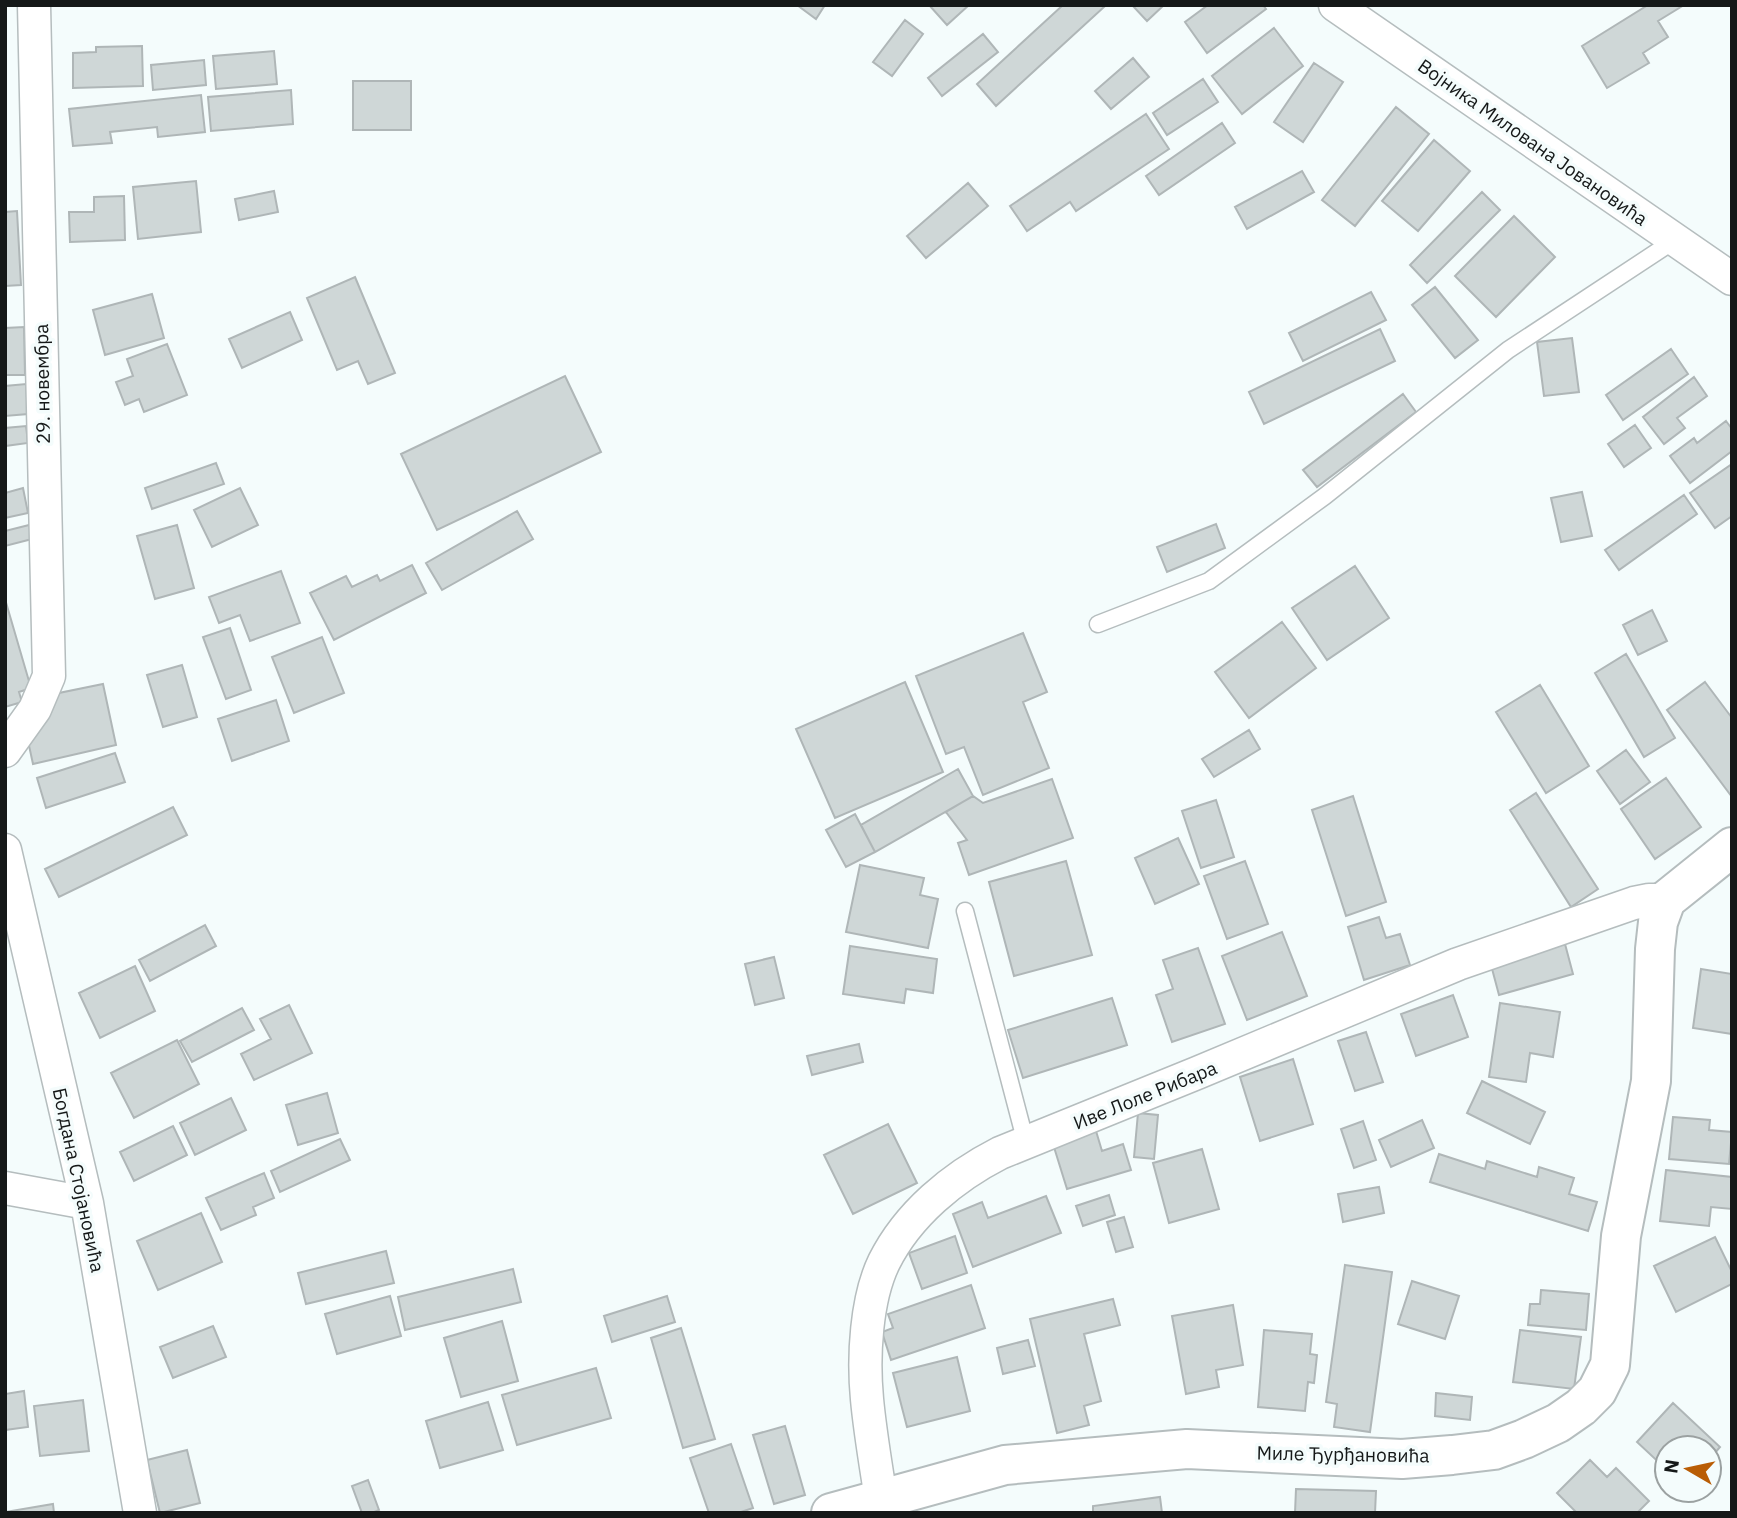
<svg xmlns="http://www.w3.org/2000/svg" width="1737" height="1518" font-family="'IBM Plex Sans',sans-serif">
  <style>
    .building { fill: #cfd7d7; stroke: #afb6b7; stroke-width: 2 }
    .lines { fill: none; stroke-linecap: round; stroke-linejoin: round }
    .service-casing { stroke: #b5bdbe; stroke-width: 19 }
    .minor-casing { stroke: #b5bdbe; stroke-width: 35 }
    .tertiary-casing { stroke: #b5bdbe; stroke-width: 42 }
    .service { stroke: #fff; stroke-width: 16 }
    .minor { stroke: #fff; stroke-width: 32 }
    .tertiary { stroke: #fff; stroke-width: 38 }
    .labels { text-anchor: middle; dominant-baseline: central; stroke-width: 7; stroke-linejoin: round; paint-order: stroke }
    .street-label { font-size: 19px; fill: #151818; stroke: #f4fcfc }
  </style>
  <rect width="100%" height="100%" fill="#f4fcfc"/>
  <!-- building -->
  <path class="building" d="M797,5H825L816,19Z
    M929,5H969L947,25Z
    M1063,5H1102L1104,7L996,106L977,84Z
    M1132,5H1164L1147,21Z
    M1208,5H1263L1266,9L1207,53L1185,22Z
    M1648,5H1684L1658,21L1668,37L1643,53L1649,63L1607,88L1582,46Z
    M905,20L923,34L892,76L873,62Z
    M1274,28L1303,66L1242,114L1212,76Z
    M983,34L998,52L942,96L928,78Z
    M142,46L143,86L73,88V53L96,52V47Z
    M274,51L277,84L216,89L213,56Z
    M1133,58L1149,77L1111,109L1095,91Z
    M204,60L206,85L153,90L151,65Z
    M1314,63L1343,82L1303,142L1274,122Z
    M1203,79L1218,102L1167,135L1153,113Z
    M353,81H411V130H353Z
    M291,90L293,124L211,131L208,97Z
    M201,95L205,132L158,137L157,127L110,132L112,143L73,146L69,109Z
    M1396,107L1429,134L1355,226L1322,200Z
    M1146,114L1169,149L1076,211L1070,202L1027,231L1010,206Z
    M1222,123L1235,143L1159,195L1146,176Z
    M1434,140L1470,171L1418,231L1382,201Z
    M1302,171L1314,192L1247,229L1235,207Z
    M196,181L201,232L138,239L133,187Z
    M968,183L988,206L926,258L907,236Z
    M274,191L278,212L239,220L235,199Z
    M1482,192L1500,210L1427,283L1410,265Z
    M124,196L125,240L70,242L69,212H94V197Z
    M17,211L21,285L5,286V212Z
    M1514,216L1555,257L1496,317L1455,276Z
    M355,277L395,373L368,384L358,361L337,370L307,298Z
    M1435,287L1478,340L1455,358L1412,305Z
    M1371,292L1386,320L1303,361L1289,333Z
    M152,294L164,338L105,355L93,310Z
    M290,312L302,340L242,368L229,339Z
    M24,327L25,375H5V328Z
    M1380,329L1395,361L1264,424L1249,392Z
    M1572,338L1579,392L1544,396L1537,342Z
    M167,344L187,395L144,412L139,399L125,405L116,382L133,376L127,359Z
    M1671,349L1688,374L1623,420L1606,395Z
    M565,376L601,452L437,530L401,454Z
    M1694,377L1707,396L1677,418L1685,428L1664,444L1643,417Z
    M26,384L28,414L5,416V386Z
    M1403,394L1416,412L1317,487L1303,470Z
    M1726,421L1732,429V451L1690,483L1670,456L1694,438L1697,443Z
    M1635,425L1651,448L1624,467L1608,444Z
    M26,426L28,443L5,446V428Z
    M216,463L224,484L152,509L145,488Z
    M1732,464V516L1715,528L1690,493Z
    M23,488L28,513L5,518V493Z
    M240,488L258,525L212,547L194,510Z
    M1582,492L1592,536L1561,542L1551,498Z
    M1684,495L1697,514L1619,570L1605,550Z
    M517,511L533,539L442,590L426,563Z
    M33,524L36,538L5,546V531Z
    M1216,524L1225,548L1167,572L1157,547Z
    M177,525L194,588L155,599L137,536Z
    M412,565L426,593L334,640L310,593L346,576L352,587L377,575L380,581Z
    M1355,566L1389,618L1327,660L1292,608Z
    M281,571L300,623L250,641L240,615L219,623L209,597Z
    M5,599L31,688L19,692L22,702L5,707Z
    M1652,610L1667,641L1638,655L1623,625Z
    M1282,622L1316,668L1249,718L1215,672Z
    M230,628L251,690L226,699L203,637Z
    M1023,633L1047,692L1023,702L1049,768L983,795L964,747L946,754L916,676Z
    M322,637L344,693L294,713L272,657Z
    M1626,654L1675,738L1644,757L1595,673Z
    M182,665L197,717L163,727L147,675Z
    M905,682L943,772L835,818L796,729Z
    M1705,682L1732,718V797L1667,710Z
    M103,684L116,745L33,764L28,741L59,693Z
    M1540,685L1589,766L1546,793L1496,712Z
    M276,700L289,741L232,761L218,719Z
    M1249,730L1260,749L1214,777L1202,759Z
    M1626,750L1650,782L1620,804L1597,771Z
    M115,753L125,782L46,808L37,778Z
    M958,769L973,796L875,852L861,825Z
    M1666,778L1701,827L1655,859L1621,809Z
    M1052,779L1073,838L969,875L958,843L967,840L946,812L973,796L983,803Z
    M1536,793L1598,889L1571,907L1510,810Z
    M1353,796L1386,902L1346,916L1312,810Z
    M1216,800L1234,857L1201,868L1182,811Z
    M173,807L187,835L59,897L45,869Z
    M855,814L875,852L846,867L826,830Z
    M1178,838L1199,884L1155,904L1135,858Z
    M1066,861L1092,955L1014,976L989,882Z
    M1245,861L1268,924L1227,939L1204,876Z
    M860,865L924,878L920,895L938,899L928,948L846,932Z
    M1379,917L1386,938L1400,934L1410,965L1364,980L1348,927Z
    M205,925L216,946L150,981L139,960Z
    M1282,932L1307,996L1247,1020L1222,956Z
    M1565,944L1573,974L1499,995L1491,965Z
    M850,946L937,959L933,993L906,989L904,1003L843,994Z
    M1198,948L1225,1024L1172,1042L1156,995L1173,989L1163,960Z
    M774,957L784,998L755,1005L745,964Z
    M135,966L155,1011L100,1038L79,993Z
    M1701,969L1732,974V1034L1693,1028Z
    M1453,995L1468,1037L1416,1056L1401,1014Z
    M1112,998L1127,1045L1023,1078L1008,1030Z
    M1500,1003L1560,1012L1553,1057L1530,1053L1526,1082L1489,1077Z
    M289,1005L312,1053L254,1080L241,1054L271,1039L260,1019Z
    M242,1008L254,1030L192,1062L180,1041Z
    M1366,1032L1383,1082L1355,1091L1338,1041Z
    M177,1040L199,1084L134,1118L111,1073Z
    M859,1044L863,1062L812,1075L807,1056Z
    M1293,1059L1313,1124L1260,1141L1240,1077Z
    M1482,1081L1545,1112L1530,1144L1467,1113Z
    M327,1093L338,1133L298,1145L286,1105Z
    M231,1098L246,1130L195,1155L180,1123Z
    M1138,1113L1158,1115L1154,1159L1134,1157Z
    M1673,1117L1710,1120L1709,1130L1732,1132L1729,1164L1669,1159Z
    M1422,1120L1434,1148L1391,1167L1379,1140Z
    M1363,1121L1376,1160L1354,1168L1341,1129Z
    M888,1124L917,1183L853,1214L824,1155Z
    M173,1126L187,1155L134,1181L120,1152Z
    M1096,1131L1102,1151L1123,1144L1131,1170L1067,1189L1053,1144Z
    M340,1139L350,1160L280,1192L271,1171Z
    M1202,1149L1219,1209L1169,1223L1153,1163Z
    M1439,1154L1485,1169L1487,1161L1537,1177L1539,1167L1574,1178L1569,1194L1597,1202L1588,1231L1430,1182Z
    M1666,1170L1732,1177V1209L1711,1207L1709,1226L1660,1221Z
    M264,1173L274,1198L253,1207L256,1215L221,1230L206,1198Z
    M1379,1187L1384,1213L1343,1222L1338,1194Z
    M1109,1195L1115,1215L1083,1226L1076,1206Z
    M1046,1196L1061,1233L973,1267L953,1214L982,1202L988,1218Z
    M201,1213L222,1262L158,1290L137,1241Z
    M1124,1217L1133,1247L1116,1252L1107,1222Z
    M955,1236L967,1273L922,1289L909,1253Z
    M1715,1237L1732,1272V1284L1676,1312L1654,1266Z
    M386,1251L394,1283L306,1304L298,1273Z
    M1345,1265L1392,1272L1370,1432L1334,1427L1337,1404L1326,1402Z
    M513,1269L521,1302L405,1330L398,1297Z
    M1412,1281L1459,1296L1445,1339L1398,1324Z
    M971,1285L985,1328L891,1360L882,1332L893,1328L888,1314Z
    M1541,1290L1589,1294L1586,1330L1528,1325L1530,1304H1540Z
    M390,1296L401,1336L337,1354L325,1314Z
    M667,1296L675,1322L612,1342L604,1316Z
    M1113,1299L1120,1325L1084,1334L1101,1401L1084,1406L1089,1425L1057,1433L1030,1319Z
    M1233,1305L1243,1365L1216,1370L1219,1387L1186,1394L1172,1316Z
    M502,1321L518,1381L461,1397L444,1338Z
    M213,1326L226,1357L173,1378L160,1347Z
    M681,1328L715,1439L683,1448L651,1338Z
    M1264,1330L1312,1334L1310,1354L1317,1355L1314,1383L1308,1382L1305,1411L1258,1407Z
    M1520,1330L1581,1337L1574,1389L1513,1382Z
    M1028,1340L1035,1366L1003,1374L997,1348Z
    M957,1357L970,1411L907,1427L893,1373Z
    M596,1368L611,1418L517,1445L502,1395Z
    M24,1391L28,1427L5,1430V1394Z
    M1436,1393L1472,1397L1470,1420L1435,1416Z
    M83,1400L89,1451L40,1456L34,1406Z
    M488,1402L503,1450L440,1468L426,1421Z
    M1673,1403L1720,1447L1709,1460V1448H1667V1470L1637,1442Z
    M785,1426L805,1495L774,1504L753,1435Z
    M731,1444L753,1508L738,1513H709L690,1458Z
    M187,1450L200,1503L160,1513L147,1460Z
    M1590,1460L1607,1477L1616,1468L1649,1501L1637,1513H1577L1557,1493Z
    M368,1480L379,1510L372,1513H362L352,1486Z
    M1296,1489L1376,1491L1375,1513H1295Z
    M1160,1497L1162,1513H1093V1506Z
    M53,1504L54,1513H5V1512Z"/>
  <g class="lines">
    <defs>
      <path id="service" d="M1098,624L1209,581L1325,496L1508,350L1675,240
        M965,911L1026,1143"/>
      <path id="minor" d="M1335,5L1732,279
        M5,751L35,709L49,676L34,5
        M5,850L87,1203L140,1513
        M5,1188L87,1203
        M881,1499C876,1466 870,1432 867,1399C863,1357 866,1299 884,1262C908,1214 953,1177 1000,1153L1197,1073L1458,964L1634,903L1649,900H1666"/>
      <path id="tertiary" d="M831,1513L1005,1465L1187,1449L1402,1459L1452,1455L1494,1450L1524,1439L1558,1423L1581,1407L1597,1391L1610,1365L1621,1236L1651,1081L1655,949L1658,922L1666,900L1732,847"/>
    </defs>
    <!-- service casing -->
    <use href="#service" class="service-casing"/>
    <!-- minor casing -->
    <use href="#minor" class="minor-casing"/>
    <!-- tertiary casing -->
    <use href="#tertiary" class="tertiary-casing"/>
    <!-- service -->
    <use href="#service" class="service"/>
    <!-- minor -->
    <use href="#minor" class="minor"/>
    <!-- tertiary -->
    <use href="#tertiary" class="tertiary"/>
  </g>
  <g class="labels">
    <!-- street labels -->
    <g class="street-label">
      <text transform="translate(1533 142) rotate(35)">Војника Милована Јовановића</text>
      <text transform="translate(42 384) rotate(-91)">29. новембра</text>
      <text transform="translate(1145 1095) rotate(-22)">Иве Лоле Рибара</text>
      <text transform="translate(79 1180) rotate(78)">Богдана Стојановића</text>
      <text transform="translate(1343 1454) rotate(1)">Миле Ђурђановића</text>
    </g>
  </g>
  <!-- border -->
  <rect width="1737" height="1518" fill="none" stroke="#151818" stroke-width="14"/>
  <!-- north arrow -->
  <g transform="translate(1688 1469) rotate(279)"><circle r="33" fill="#f4fcfc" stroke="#9ba1a1" stroke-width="2"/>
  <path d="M0-5L12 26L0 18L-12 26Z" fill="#b95d05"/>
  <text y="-10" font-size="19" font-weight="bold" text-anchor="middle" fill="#151818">N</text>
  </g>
</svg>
